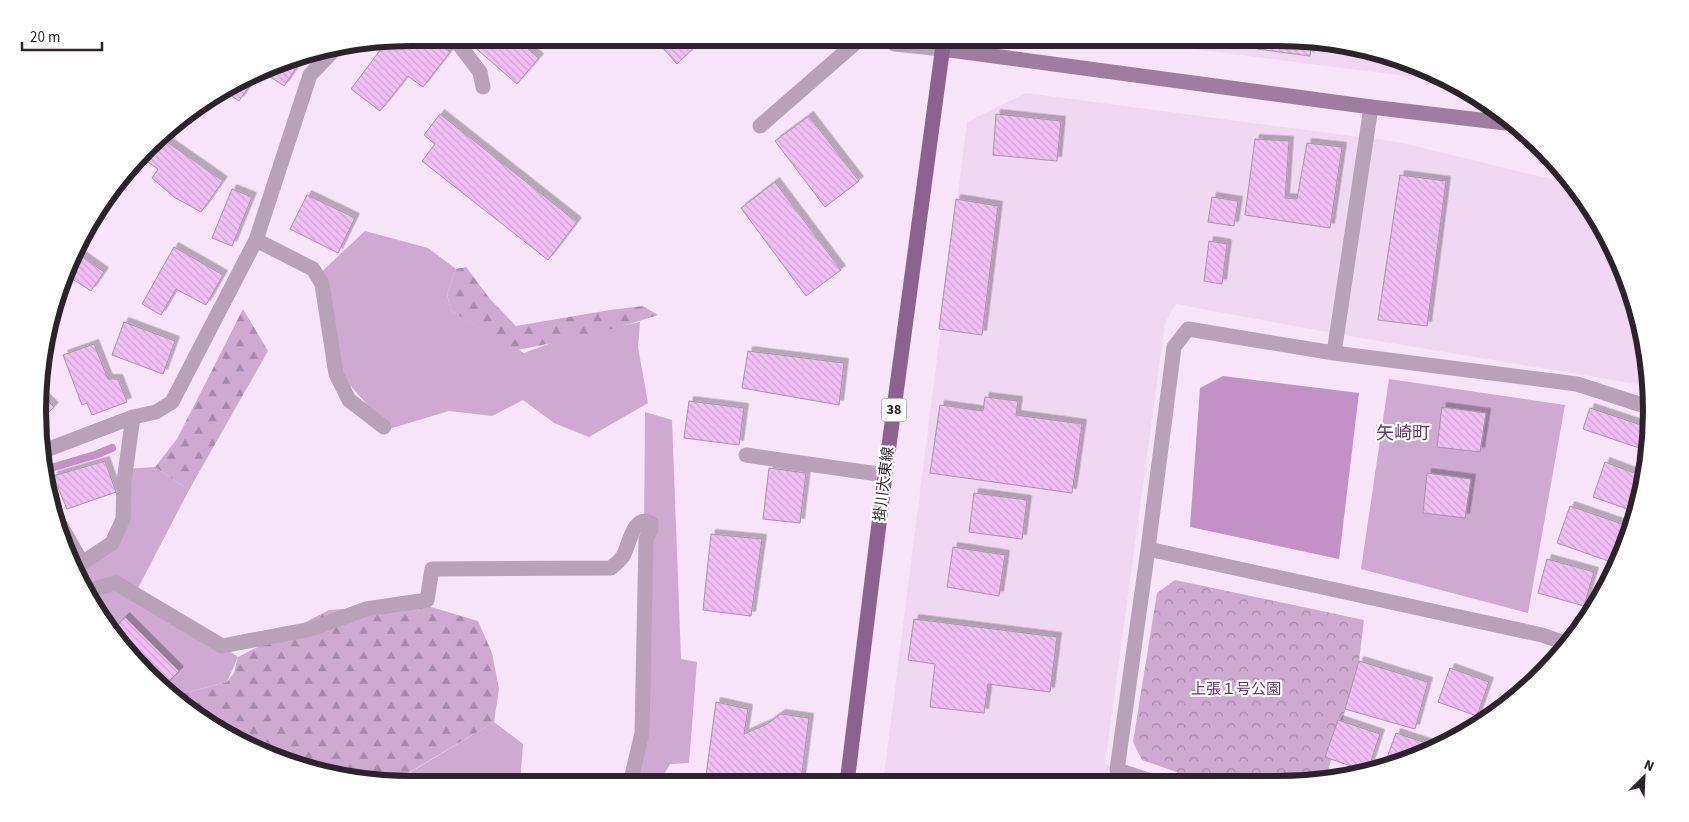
<svg xmlns="http://www.w3.org/2000/svg" width="1689" height="822" font-family="'Source Sans 3','Noto Sans JP',sans-serif">
  <style>
    .built { fill: #f1d8f2 }
    .green { fill: #cea9d0 }
    .forest { fill: url(#forest-firs) }
    .park { fill: url(#park-crowns) }
    .water { fill: #c391c7 }
    .lines { fill: none; stroke-linecap: round; stroke-linejoin: round }
    .stream { stroke: #c391c7; stroke-width: 8 }
    .building { fill: url(#building-back-hatch); stroke: #a694a7; filter: url(#shadow) }
    .lane { stroke: #b8a1b9; stroke-width: 15 }
    .street { stroke: #b8a1b9; stroke-width: 15 }
    .secondary { stroke: #9e7da0; stroke-width: 15 }
    .primary { stroke: #8b638e; stroke-width: 15 }
    .labels { text-anchor: middle; dominant-baseline: central; stroke-width: 4.5; stroke-linejoin: round; paint-order: stroke }
    .shield { fill: #fff; stroke: #6b666b; stroke-width: 1 }
    .shield-label { font-size: 14px; font-weight: bold; fill: #2b242b }
    .street-label { font-size: 15px; fill: #2b242b; stroke: #fff }
    .park-label { font-size: 15px; fill: #6b2e70; stroke: #fff }
    .quarter-label { font-size: 18px; fill: #643568; stroke: #fff }
    .rim { fill: none; stroke: #2b242b; stroke-width: 6 }
  </style>
  <defs>
    <pattern id="forest-firs" width="22" height="20" patternUnits="userSpaceOnUse" patternTransform="scale(1.25)"><rect width="22" height="20" fill="#cea9d0"/><path d="M5 1l3.5 6h-7zM16 11l3.5 6h-7z" fill="#a789a9"/></pattern>
    <pattern id="park-crowns" width="20" height="18" patternUnits="userSpaceOnUse" patternTransform="scale(1.25)"><rect width="20" height="18" fill="#cea9d0"/><path d="M2 6a3 3 0 1 1 6 0M12 15a3 3 0 1 1 6 0" fill="none" stroke="#a789a9"/></pattern>
    <pattern id="building-back-hatch" width="6" height="6" patternUnits="userSpaceOnUse" patternTransform="scale(1.25)"><rect width="6" height="6" fill="#f2bef6"/><path d="M-1 5l2 2M0 0l6 6M5-1l2 2" fill="none" stroke="#d0a3d3"/></pattern>
    <filter id="shadow"><feDropShadow dx="4.5" dy="-4.5" stdDeviation="0" flood-color="#0004"/></filter>
  </defs>
  <rect width="100%" height="100%" fill="#f7e4f8"/>
  <!-- built -->
  <path class="built" d="M1107,38H1278L1351,45L1421,66L1452,82Z
    M1026,93L1398,142L1572,184L1589,204L1623,268L1644,338L1649,386L1337,334L1176,304L1165,323L1105,764L1147,782L883,783L967,122Z"/>
  <!-- green -->
  <path class="green" d="M365,231L428,248L456,269L447,294L451,311L524,353L570,336L640,322L638,347L648,403L589,437L554,423L523,400L492,416L449,411L389,429L340,374L317,276Z
    M1389,379L1565,405L1528,613L1361,569Z
    M645,412L672,420L681,659L697,662L689,763L670,764L658,784H632L643,652Z
    M155,467L189,490L138,588L238,657L227,682L173,696L162,688L179,671L124,619L115,630L76,576L119,527L125,469Z
    M494,722L523,744L520,784H411L382,782L399,779Z"/>
  <!-- forest -->
  <path class="forest" d="M466,267L490,299L516,326L610,310L643,306L658,315C612,330 565,341 517,350L451,311L447,294L456,269Z
    M243,309L268,351L189,490L155,467L177,439Z
    M421,604L478,621L492,653L499,689L494,722L398,779L382,782L338,777L287,762L267,744L253,748L203,721L173,696L227,682L234,673L238,657L329,610Z"/>
  <!-- park -->
  <path class="park" d="M1175,580L1364,620L1359,661L1325,781L1205,782L1142,760L1133,742L1157,593Z"/>
  <!-- water -->
  <path class="water" d="M1223,376L1359,393L1339,559L1190,527L1200,388Z"/>
  <g class="lines">
    <!-- stream -->
    <path class="stream" d="M44,470L95,455L112,448"/>
  </g>
  <!-- building -->
  <path class="building" d="M411,38H431L450,52L423,87L408,76L380,111L351,89L387,41Z
    M478,38H515L539,58L517,84L472,45Z
    M537,38H558L549,48Z
    M654,38H704L677,64Z
    M1259,38L1312,41L1310,56L1257,49Z
    M305,55L284,86L263,72L291,57Z
    M250,79L253,81L239,101L226,92Z
    M205,103L191,124L181,117L183,115Z
    M440,114L577,222L548,260L422,161L435,144L424,135Z
    M996,114L1061,121L1057,161L993,155Z
    M809,116L859,181L825,207L775,141Z
    M160,137L223,181L201,212L174,197L152,178L158,169L139,156Z
    M1255,139L1289,141L1285,198L1297,199L1307,143L1342,147L1330,228L1245,215Z
    M1400,175L1446,181L1427,326L1378,320Z
    M775,182L841,270L806,296L741,208Z
    M232,189L252,197L232,246L212,238Z
    M307,195L355,218L338,253L290,229Z
    M1212,197L1238,201L1234,226L1208,222Z
    M956,199L998,206L982,335L939,329Z
    M1209,241L1227,244L1222,284L1204,281Z
    M174,247L223,275L206,305L176,289L161,315L142,304Z
    M77,253L104,272L91,291L68,276Z
    M124,322L175,341L163,374L112,355Z
    M94,344L108,379H118L127,402L92,415L87,403L82,405L63,355Z
    M748,351L844,363L839,405L742,388Z
    M43,396L54,407L42,419Z
    M985,397L1018,401L1016,415L1082,424L1072,493L930,473L940,405L983,411Z
    M689,401L744,408L739,445L684,438Z
    M1442,407L1486,413L1480,452L1437,447Z
    M1590,408L1650,428L1648,451L1583,429Z
    M105,461L116,492L67,509L53,476Z
    M1605,462L1645,477L1636,512L1593,497Z
    M769,468L806,473L800,523L763,519Z
    M1427,473L1471,479L1465,518L1423,513Z
    M974,493L1027,500L1022,539L969,532Z
    M1570,506L1631,527L1623,554L1617,564L1557,543Z
    M711,534L762,539L751,616L703,610Z
    M953,547L1005,555L999,596L947,587Z
    M1547,559L1594,572L1584,606L1538,593Z
    M1603,574L1610,576L1594,603H1593Z
    M125,617L179,671L162,688L147,675L114,629Z
    M914,619L1057,637L1050,692L988,684L984,713L930,707L935,664L908,660Z
    M1359,661L1428,682L1415,729L1345,709Z
    M1450,668L1489,682L1477,716L1438,702Z
    M716,702L748,709L744,734L767,724L781,714L809,718L801,780L788,783H705Z
    M1338,720L1380,734L1368,770L1365,771L1325,757Z
    M1396,733L1432,745L1430,751L1421,756L1384,766Z"/>
  <g class="lines">
    <!-- lane -->
    <path class="lane" d="M61,526L82,563
      M86,591L116,583L222,646L311,629L366,609L427,600L432,569L611,568C614,565 620,561 623,556C629,547 632,514 651,523V529L646,539L642,733L630,784"/>
    <!-- street -->
    <path class="street" d="M454,38L480,72L483,87
      M883,38L895,44L942,49
      M760,126L861,38
      M256,240L313,269L322,284L336,374L349,400L384,427
      M1334,353L1371,107
      M41,452L133,417L156,412L172,402L256,240L310,75L334,50
      M746,455L885,475
      M1148,549L1542,635L1568,644
      M75,572L82,563L112,543L123,519L124,481L133,417
      M1154,782L1117,770L1148,549L1174,347L1188,329L1334,353L1577,384L1651,408"/>
    <!-- secondary -->
    <path class="secondary" d="M942,49L1371,107L1514,124"/>
    <!-- primary -->
    <path class="primary" d="M847,783L885,475L944,38"/>
  </g>
  <g class="labels">
    <!-- shield labels -->
    <rect class="shield" x="881.5" y="398.5" width="25" height="23" rx="4"/>
    <g class="shield-label">
      <text x="894" y="410">38</text>
    </g>
    <!-- street labels -->
    <g class="street-label">
      <text transform="translate(884 484) rotate(-83)">掛川大東線</text>
    </g>
    <!-- park labels -->
    <g class="park-label">
      <text x="1236" y="689">上張１号公園</text>
    </g>
    <!-- quarter labels -->
    <g class="quarter-label">
      <text x="1403" y="433">矢崎町</text>
    </g>
  </g>
  <!-- crop -->
  <path d="M0 0H1689V822H0ZM411 46H1278A365 365 0 0 1 1643 411V411A365 365 0 0 1 1278 776H411A365 365 0 0 1 46 411V411A365 365 0 0 1 411 46Z" fill="#fff" fill-rule="evenodd"/>
  <path class="rim" d="M411 46H1278A365 365 0 0 1 1643 411V411A365 365 0 0 1 1278 776H411A365 365 0 0 1 46 411V411A365 365 0 0 1 411 46Z"/>
  <!-- north arrow -->
  <g transform="translate(1644 777) rotate(24)" stroke="#ffffff" stroke-width="4" paint-order="stroke">
  <path d="M0-4L9 19L0 12L-9 19Z" fill="#2b242b"/>
  <text y="-8" font-size="14" font-weight="bold" text-anchor="middle" fill="#2b242b">N</text>
  </g>
  <!-- scale -->
  <path d="M22 42v8h80v-8" fill="none" stroke="#2b242b" stroke-width="2.5"/>
  <text x="30" y="42" font-size="15" fill="#2b242b" stroke="#ffffff" stroke-width="4" paint-order="stroke">20 m</text>
</svg>
